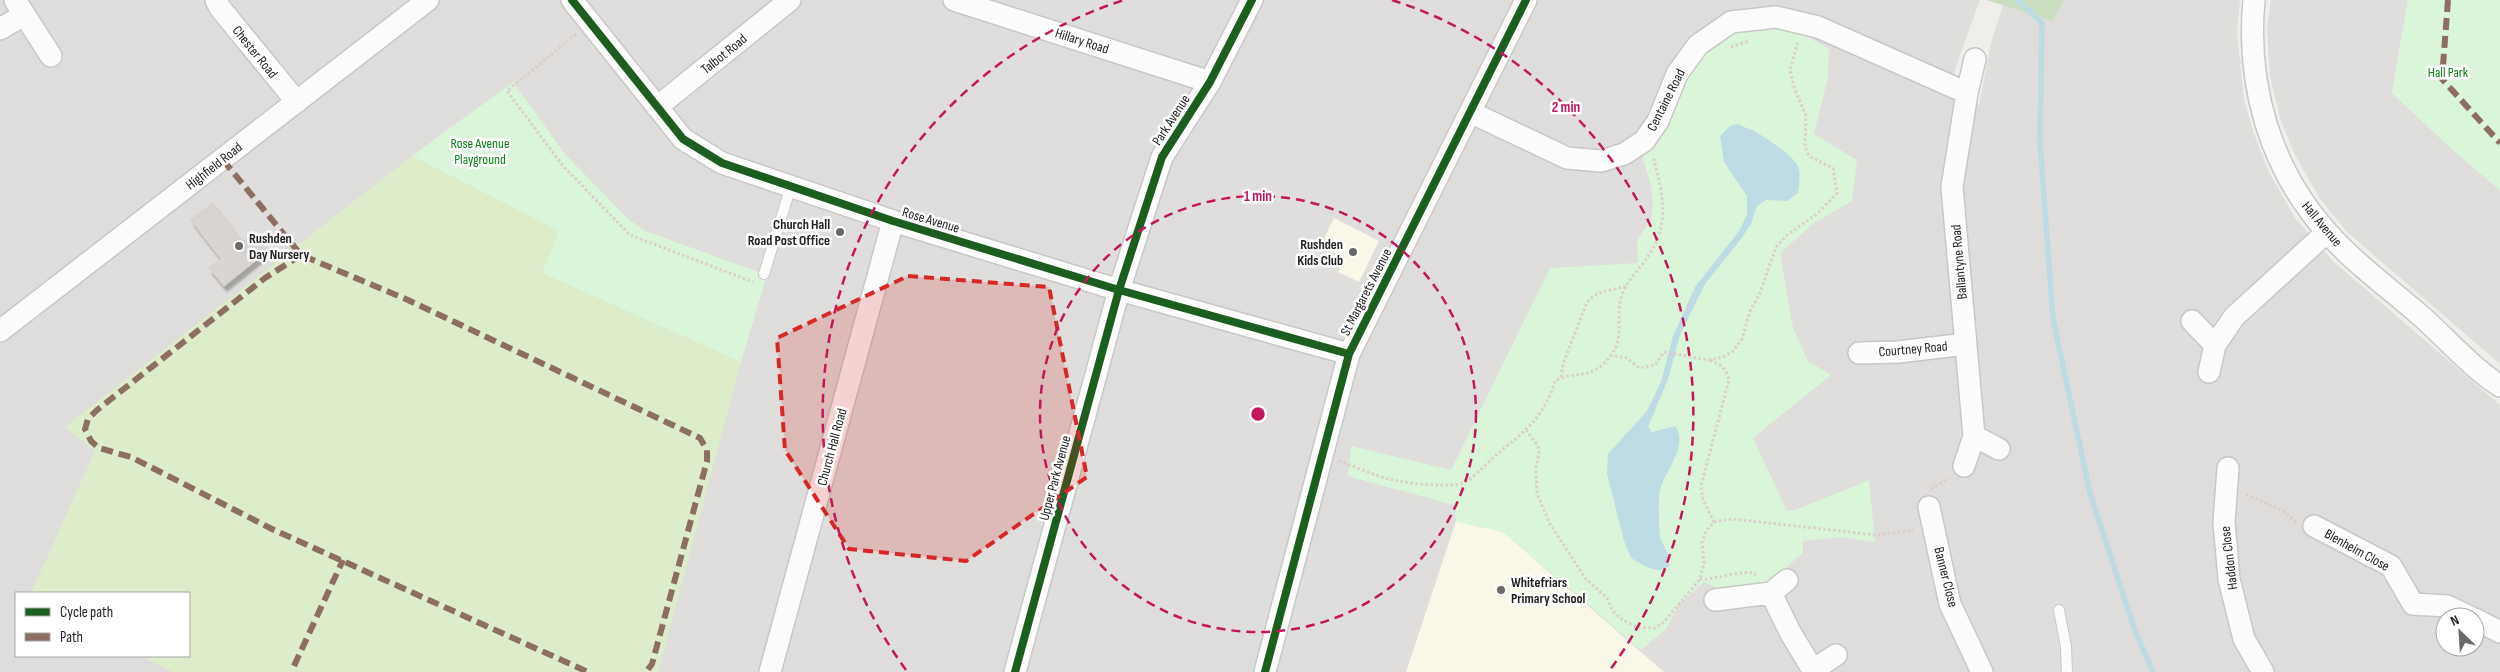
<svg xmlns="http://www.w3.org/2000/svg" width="2500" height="672" font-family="'Sofia Sans Condensed',sans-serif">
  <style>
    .residential { fill: #dfdedc; fill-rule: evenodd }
    .education { fill: #f8f7e8 }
    .grass { fill: #ddeccb }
    .forest { fill: #cbdec1 }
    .park { fill: #daf5da }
    .water { fill: #bfdbe3 }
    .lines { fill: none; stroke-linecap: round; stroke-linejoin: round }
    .stream { stroke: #bfdbe3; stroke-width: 5.5 }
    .building { fill: #d7d4d2; stroke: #d3d0cc; filter: url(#shadow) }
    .service-casing { stroke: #c9c8c7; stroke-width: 12 }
    .minor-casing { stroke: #c9c8c7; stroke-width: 24 }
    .path { stroke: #dccecd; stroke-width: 3; stroke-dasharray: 2.5 2.5; stroke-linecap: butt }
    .service { stroke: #fdfcfc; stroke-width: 10 }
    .minor { stroke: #fdfcfc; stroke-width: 21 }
    .quiet { stroke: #8d6e63; stroke-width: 6; stroke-dasharray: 12 6; stroke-linecap: butt }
    .cycleway-casing { stroke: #fff; stroke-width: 11 }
    .cycleway { stroke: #1b5e20; stroke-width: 8 }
    .marked { fill: #d62828; fill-opacity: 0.2; stroke: #d62828; stroke-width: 4; stroke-dasharray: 10 6; stroke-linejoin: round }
    .ring { fill: none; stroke: #c2185b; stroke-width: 2.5; stroke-dasharray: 9 6 }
    .poi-dot { fill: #6a6968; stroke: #fff; stroke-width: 2 }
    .labels { text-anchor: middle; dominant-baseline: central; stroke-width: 5; stroke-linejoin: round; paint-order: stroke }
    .street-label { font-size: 14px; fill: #222; stroke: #fff }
    .park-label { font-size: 14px; fill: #0c8416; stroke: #fff }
    .poi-label { font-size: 14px; font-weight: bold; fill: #222; stroke: #fff; text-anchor: end }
    .centre { fill: #c2185b; stroke: #fff; stroke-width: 2.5 }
    .ring-label { font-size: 15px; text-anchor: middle; font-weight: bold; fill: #c2185b; stroke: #fff; stroke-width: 5; stroke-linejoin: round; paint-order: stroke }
  </style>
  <defs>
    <filter id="shadow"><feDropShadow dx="3" dy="5.5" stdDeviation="1" flood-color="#0004"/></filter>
  </defs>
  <rect width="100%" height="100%" fill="#f0eeeb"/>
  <!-- residential -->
  <path class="residential" d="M0,0H1980L1956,66L1950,94L1979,105L1991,43L2003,5L2053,21L2064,0H2240L2237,32L2244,100L2254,134L2270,174L2295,218L2334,262L2500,405V672H0ZM16,593H189V656H16ZM2445,617H2475V647H2445Z
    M2271,0H2408L2392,93L2455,152L2500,190V364L2347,232L2320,199L2295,155L2281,121L2270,76L2267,28Z"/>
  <!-- education -->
  <path class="education" d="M1334,218L1379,241L1359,282L1338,272L1345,258L1320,246Z
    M1456,521L1503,532L1664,672H1406Z"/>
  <!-- grass -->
  <path class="grass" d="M412,156L559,231L542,273L741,362L658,672H173L141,656H189V593H31L95,451L65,427Z"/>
  <!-- forest -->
  <path class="forest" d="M1986,0H2064L2053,21Z"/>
  <!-- park -->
  <path class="park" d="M2408,0H2500V190L2455,152L2392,93Z
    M1750,27H1790L1829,49L1828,77L1814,134L1857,160L1852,201L1814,223L1780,253L1793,328L1808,361L1831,375L1753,438L1787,511L1795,510L1869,480L1875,542L1843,537L1803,541V553L1770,581L1758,586L1722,590L1704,582L1680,603L1666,629L1641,650L1503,532L1456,522L1454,505L1348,476L1351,446L1451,470L1550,268L1638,263L1637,240L1651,220L1653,202L1651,186L1642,155L1685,66L1728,33Z
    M513,82L565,154L627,218L645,231L767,275L741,362L542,273L559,231L412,156Z"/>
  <!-- water -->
  <path class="water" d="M1739,124C1746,129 1752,129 1759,134C1768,139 1794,157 1798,166C1801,175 1799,185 1798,193L1787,201L1766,200L1757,206L1751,224L1741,239L1705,284L1680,335L1668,379L1648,427L1652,432L1675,426C1689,445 1665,471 1660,490C1658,497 1659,531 1660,537C1664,548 1670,554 1669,566C1657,576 1644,565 1631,558L1624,541L1607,473L1608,454L1647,411L1661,382L1673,336L1695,287L1739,231L1747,215V196L1724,162L1720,136L1730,126Z"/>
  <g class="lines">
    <!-- stream -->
    <path class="stream" d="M2018,0L2042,23L2040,142L2053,319L2090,493L2134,628L2153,672"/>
  </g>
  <!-- building -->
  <path class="building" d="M213,203L243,242L255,233L269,250L224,286L209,268L221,259L191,220Z"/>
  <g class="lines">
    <defs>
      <path id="service" d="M764,274L791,186
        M2059,610L2066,647L2067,672"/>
      <path id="minor" d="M15,0L51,56
        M216,0L220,8L297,102
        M572,0L683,139L722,163L893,221L1119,290L1349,354
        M954,0L1210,82
        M2254,0C2246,85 2270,168 2327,232C2355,264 2389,288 2421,316C2447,339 2471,367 2500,386
        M0,29L24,15
        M657,107L790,0
        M1470,112L1567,158L1601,161L1624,154L1644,141L1658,121L1677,74L1698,45L1731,22L1776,17L1818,27L1967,93
        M2192,321L2215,345
        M0,331L428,0
        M1859,353L1898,352L1966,344
        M2209,372L2215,345L2234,317L2327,232
        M1974,436L1999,449
        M1964,466L1974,436L1952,187L1967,93L1975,59
        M2228,468L2224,522L2229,579L2244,639L2263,672
        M1929,507L1950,604L1982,672
        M2314,526L2391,566L2413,604L2447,606L2470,617
        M1771,593L1790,632L1814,672
        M1715,600L1771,593L1787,580
        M2475,619L2500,632
        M1813,670L1836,655
        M770,672L893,221
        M1015,672L1119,290L1162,157L1210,82L1252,0
        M1265,672L1349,354L1526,0"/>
    </defs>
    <!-- service casing -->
    <use href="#service" class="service-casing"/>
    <!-- minor casing -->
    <use href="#minor" class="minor-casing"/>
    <!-- path -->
    <path class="path" d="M576,34L507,91L563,166L630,235L753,282
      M1731,47L1749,41
      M1610,355L1627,358L1639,368L1655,365L1664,352L1709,360L1723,357L1733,351L1742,339L1750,311L1760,293L1776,247L1788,234L1817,214L1837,193L1833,168L1809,156L1805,146L1806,116L1794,87L1790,70L1798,41
      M1710,360C1721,365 1726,368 1729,380L1701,486L1703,500L1714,522
      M1561,377L1563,364L1587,302C1599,289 1611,291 1627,286
      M1526,430L1538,446L1539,453L1536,467L1537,494L1550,524L1586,579L1607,598L1612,610L1620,618L1636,627L1655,628L1664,622L1700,579L1704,563L1702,543L1706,531L1714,522L1732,519L1751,521L1875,535L1914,530
      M1339,461C1356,467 1375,476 1393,480C1408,483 1452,489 1465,482C1479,474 1490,459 1503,449C1527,431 1547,411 1555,381C1569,372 1587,378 1601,366C1631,340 1612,320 1623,292C1628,280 1640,268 1647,258C1671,223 1663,195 1653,156
      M1931,489L1949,478
      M2246,495L2285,512L2297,523
      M1700,579C1714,581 1747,567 1756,575"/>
    <!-- service -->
    <use href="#service" class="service"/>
    <!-- minor -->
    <use href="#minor" class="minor"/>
    <!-- quiet -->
    <path class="quiet" d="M2448,0L2442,79L2500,143
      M223,160L301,255L408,300L700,438L707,450V461L652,664L646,672
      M301,255L265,278L97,410L88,419L85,429L91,441L99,448L131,457L272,529L588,672
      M294,666L343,560"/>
    <defs>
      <path id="cycleway" d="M572,0L683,139L722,163L893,221L1119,290L1349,354
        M1015,672L1119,290L1162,157L1210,82L1252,0
        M1265,672L1349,354L1526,0"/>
    </defs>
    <!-- cycleway casing -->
    <use href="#cycleway" class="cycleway-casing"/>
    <!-- cycleway -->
    <use href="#cycleway" class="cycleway"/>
  </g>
  <!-- marked area -->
  <path class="marked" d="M908,276L1049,287L1087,477L966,561L849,549L785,450L777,338Z"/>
  <!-- distance rings -->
  <g class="ring">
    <circle cx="1258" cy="414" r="218"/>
    <path d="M906 670A435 435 0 0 1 1124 0M1392 0A435 435 0 0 1 1610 670"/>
  </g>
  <!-- markers -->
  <g class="poi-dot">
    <circle cx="840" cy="232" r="5"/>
    <circle cx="239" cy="246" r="5"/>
    <circle cx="1353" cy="252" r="5"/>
    <circle cx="1501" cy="590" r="5"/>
  </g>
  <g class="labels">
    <!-- street labels -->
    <g class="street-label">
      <text transform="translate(1082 41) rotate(18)">Hillary Road</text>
      <text transform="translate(255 52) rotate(51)">Chester Road</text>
      <text transform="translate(724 54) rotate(-39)">Talbot Road</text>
      <text transform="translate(1666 100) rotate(-63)">Centaine Road</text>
      <text transform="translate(1171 120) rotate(-57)">Park Avenue</text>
      <text transform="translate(214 166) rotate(-38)">Highfield Road</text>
      <text transform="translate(931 220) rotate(17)">Rose Avenue</text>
      <text transform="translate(2322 224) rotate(50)">Hall Avenue</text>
      <text transform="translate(1959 262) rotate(-95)">Ballantyne Road</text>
      <text transform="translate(1366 292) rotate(-63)">St Margarets Avenue</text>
      <text transform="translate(1913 349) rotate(-5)">Courtney Road</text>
      <text transform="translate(832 447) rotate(-75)">Church Hall Road</text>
      <text transform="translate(1055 478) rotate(-75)">Upper Park Avenue</text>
      <text transform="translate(2357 550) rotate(29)">Blenheim Close</text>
      <text transform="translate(2229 558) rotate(-97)">Haddon Close</text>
      <text transform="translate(1946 577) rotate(76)">Banner Close</text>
    </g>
    <!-- park labels -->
    <g class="park-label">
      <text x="2448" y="72">Hall Park</text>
      <text x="480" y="143">Rose Avenue<tspan x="480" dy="16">Playground</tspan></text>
    </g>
    <!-- poi labels -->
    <g class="poi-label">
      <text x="830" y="224">Church Hall<tspan x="830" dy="16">Road Post Office</tspan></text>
      <text x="249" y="238" text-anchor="start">Rushden<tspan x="249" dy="16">Day Nursery</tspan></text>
      <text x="1343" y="244">Rushden<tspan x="1343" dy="16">Kids Club</tspan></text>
      <text x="1511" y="582" text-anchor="start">Whitefriars<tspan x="1511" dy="16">Primary School</tspan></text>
    </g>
  </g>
  <circle cx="1258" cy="414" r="8" class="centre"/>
  <g class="ring-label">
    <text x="1566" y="112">2 min</text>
    <text x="1258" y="201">1 min</text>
  </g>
  <!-- legend -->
  <rect x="15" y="592" width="175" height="65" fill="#ffffff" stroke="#a7a7a7"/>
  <rect x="25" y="608" width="25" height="8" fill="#1b5e20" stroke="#a7a7a7"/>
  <text x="60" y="617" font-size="15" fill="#222222">Cycle path</text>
  <rect x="25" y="633" width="25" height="8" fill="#8d6e63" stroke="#a7a7a7"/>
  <text x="60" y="642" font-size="15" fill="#222222">Path</text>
  <!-- north arrow -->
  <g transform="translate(2460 632) rotate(335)"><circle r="24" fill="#ffffff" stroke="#a7a7a7"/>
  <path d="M0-4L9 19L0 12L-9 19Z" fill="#6a6968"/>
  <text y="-8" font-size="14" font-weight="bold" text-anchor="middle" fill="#222222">N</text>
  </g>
</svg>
